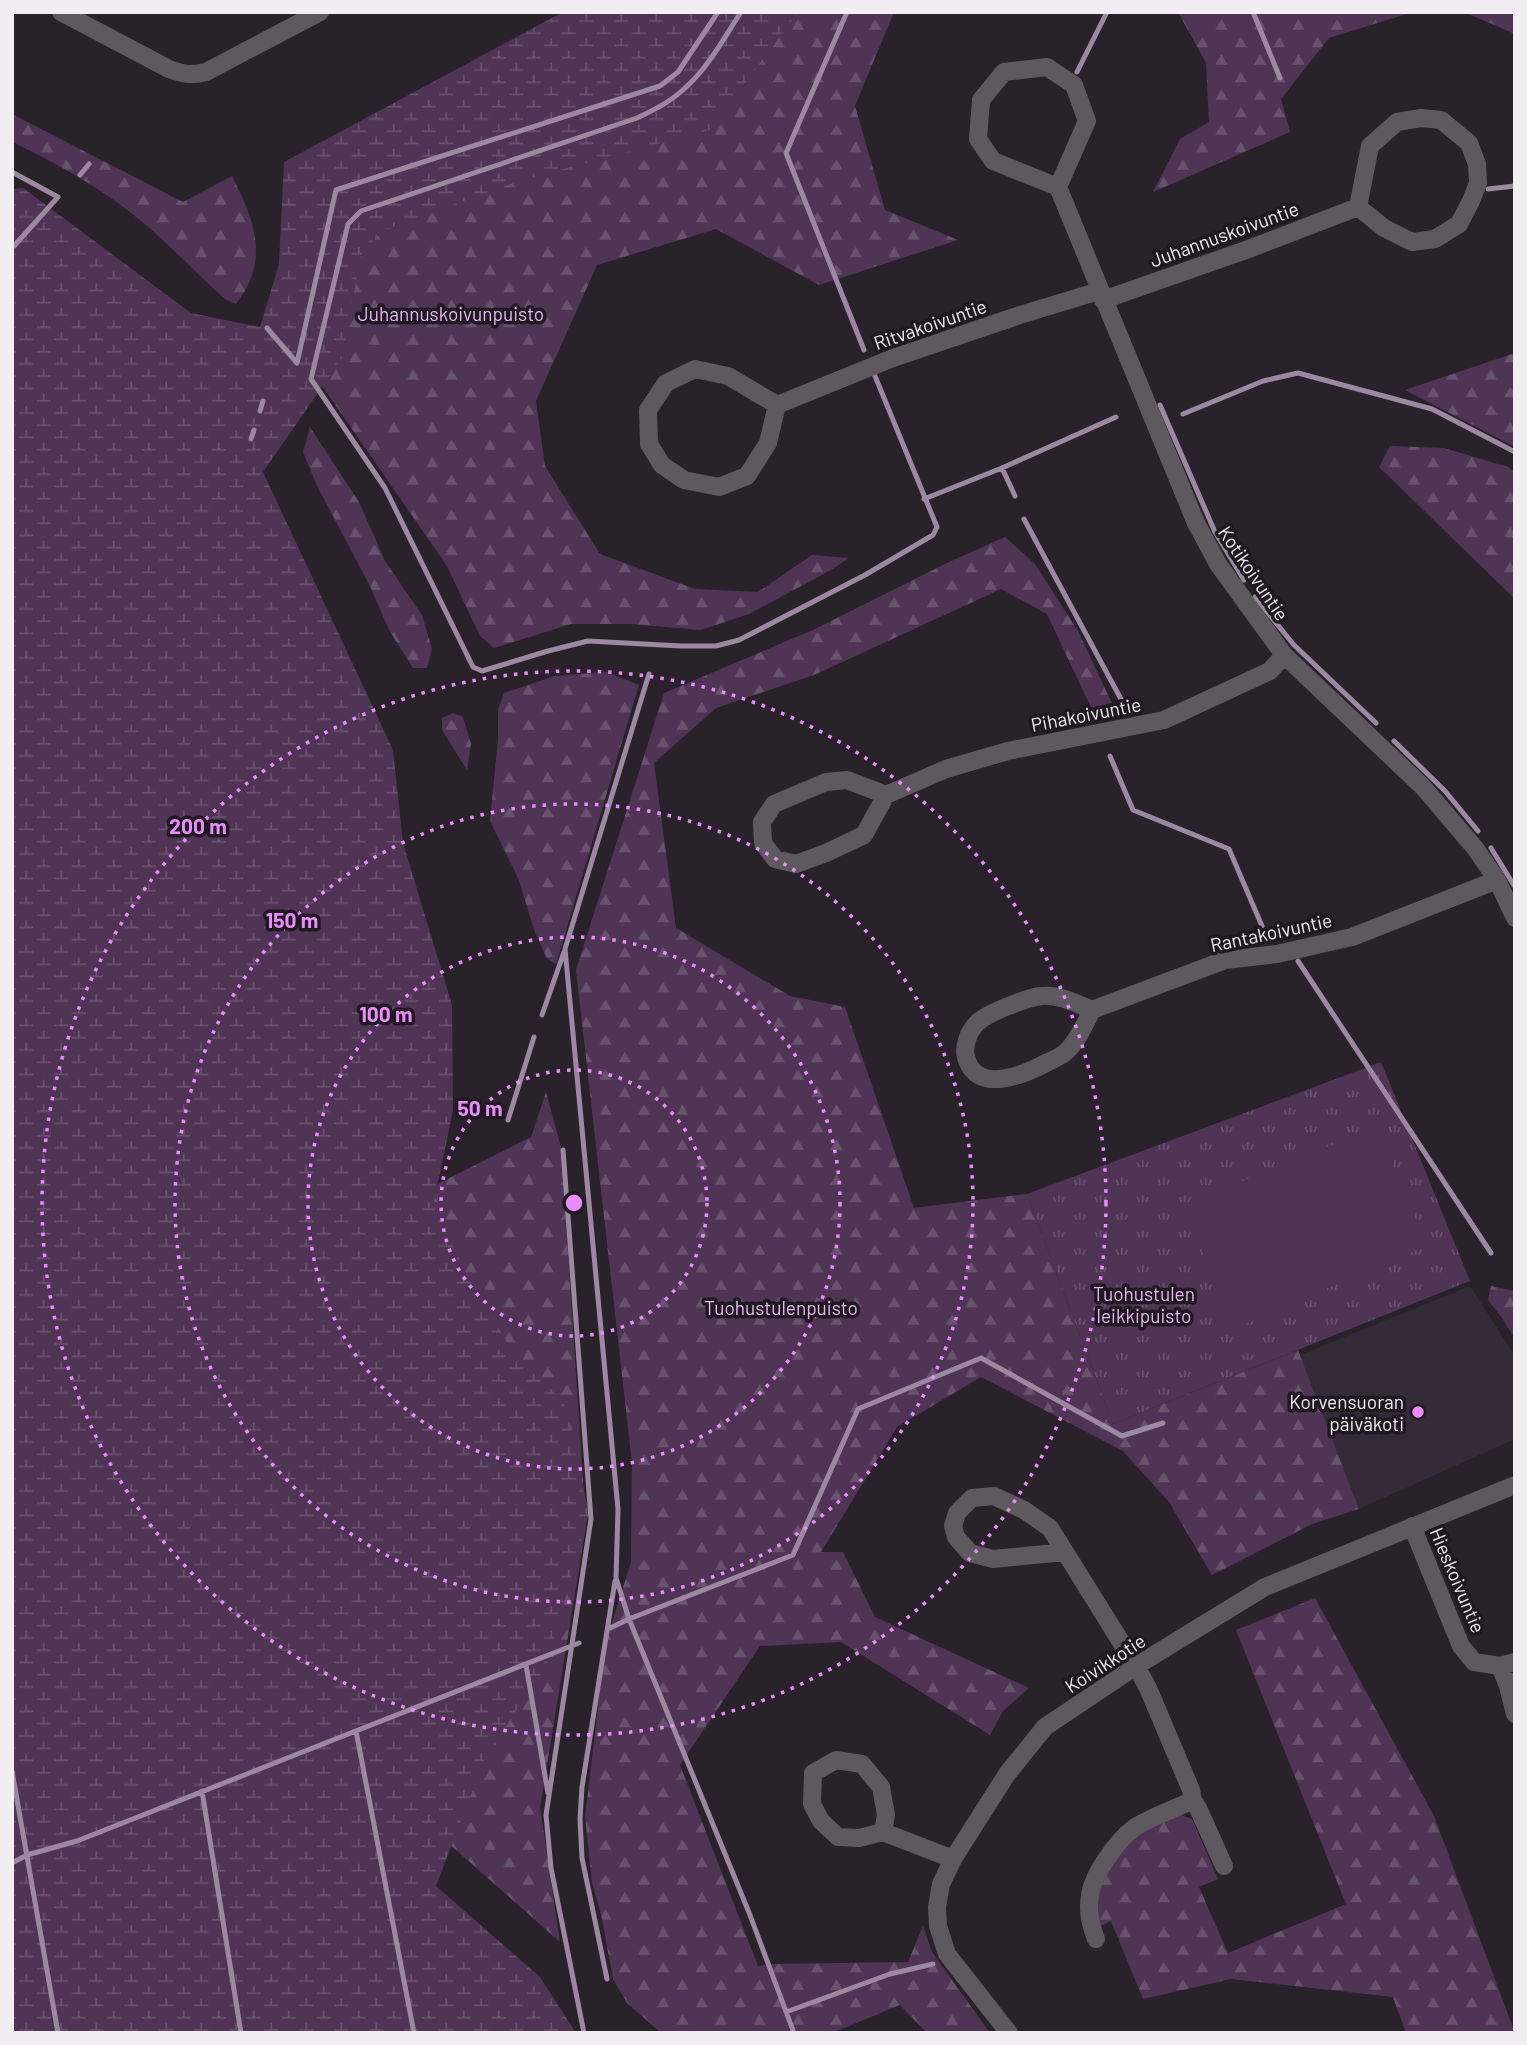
<svg xmlns="http://www.w3.org/2000/svg" width="1527" height="2045" font-family="Barlow,sans-serif">
  <style>
    .built { fill: #352a38 }
    .grass { fill: url(#grass-tufts) }
    .forest { fill: url(#forest-firs) }
    .wetland { fill: url(#wetland-marsh) }
    .pitch { fill: #4f3455 }
    .lines { fill: none; stroke-linecap: round; stroke-linejoin: round }
    .stream { stroke: #9d88a2; stroke-width: 5 }
    .street { stroke: #5d595e; stroke-width: 18 }
    .ring { fill: none; stroke: #e98dfe; stroke-width: 3.5; stroke-dasharray: 3.5 7 }
    .poi-dot { fill: #e98dfe; stroke: #201921; stroke-width: 2.5 }
    .labels { text-anchor: middle; dominant-baseline: central; stroke-width: 7; stroke-linejoin: round; paint-order: stroke }
    .street-label { font-size: 19px; fill: #f1edf3; stroke: #201921 }
    .park-label { font-size: 19px; fill: #e7b7f2; stroke: #201921 }
    .poi-label { font-size: 19px; fill: #f1edf3; stroke: #201921; text-anchor: end }
    .centre { fill: #e98dfe; stroke: #201921; stroke-width: 3.5 }
    .ring-label { font-size: 21px; text-anchor: middle; font-weight: bold; fill: #e98dfe; stroke: #201921; stroke-width: 7; stroke-linejoin: round; paint-order: stroke }
  </style>
  <defs>
    <pattern id="grass-tufts" width="24" height="20" patternUnits="userSpaceOnUse" patternTransform="scale(1.75)"><rect width="24" height="20" fill="#4f3455"/><path d="M3 7l-1-3M5 7V3M7 7l1-3M15 17l-1-3M17 17v-4M19 17l1-3" fill="none" stroke="#69526e"/></pattern>
    <pattern id="forest-firs" width="22" height="20" patternUnits="userSpaceOnUse" patternTransform="scale(1.75)"><rect width="22" height="20" fill="#4f3455"/><path d="M5 1l3.5 6h-7zM16 11l3.5 6h-7z" fill="#69526e"/></pattern>
    <pattern id="wetland-marsh" width="20" height="14" patternUnits="userSpaceOnUse" patternTransform="scale(1.75)"><rect width="20" height="14" fill="#4f3455"/><path d="M1 5h8M5 5V1M11 12h8M15 12V8" fill="none" stroke="#69526e"/></pattern>
  </defs>
  <rect width="100%" height="100%" fill="#2a222b"/>
  <!-- built -->
  <path class="built" d="M1470,1286L1515,1356V1439L1359,1509L1300,1355Z"/>
  <!-- grass -->
  <path class="grass" d="M1381,1062L1470,1281L1113,1424L1027,1194Z"/>
  <!-- forest -->
  <path class="forest" d="M751,12H894L855,106L885,210L958,240L819,285L716,229L597,265L536,401L545,466L600,554L695,589L758,592L812,555L849,558L831,570L749,614L701,630L630,624H571L494,648L480,636L447,566L320,383L350,241Z
    M1178,12H1413L1329,38L1281,99L1290,132L1153,192L1180,139L1209,122L1206,63Z
    M1464,12H1515V34Z
    M12,114L183,202L232,176C255,221 270,261 236,304L225,299C198,275 173,248 146,225C106,191 59,164 12,142Z
    M1515,353V447L1405,390Z
    M310,427L359,502L385,561L422,615L432,649L427,668H413L389,630L370,586L317,486L303,452Z
    M1390,446L1444,448L1508,467L1515,472V599L1379,467Z
    M1005,537L1035,564L1078,631L1117,714L1097,720L1047,614L1001,589L814,675L716,708L654,763L676,928L790,996L845,1007L914,1208L1027,1194L1113,1424L1298,1350L1359,1509L1312,1524L1212,1575L1169,1502L1123,1451L981,1377L897,1427L821,1552H843L875,1617L1029,1688L1003,1711L990,1735L841,1642L760,1646L680,1765L758,1966L775,1964L908,1962L923,1926L932,1952L990,2033H927L900,2005L832,2033H661L627,2003L613,1979L602,1919L592,1882L585,1817L601,1682L609,1632L631,1562L632,1463L576,970L664,693L813,630L949,562Z
    M606,672L639,685L556,964L547,959L534,930L519,880L490,821L498,739V710L504,693L555,676Z
    M453,713L463,717L471,744L467,770L442,730V718Z
    M546,1092L561,1147L586,1526L540,1808L560,1942L256,1673L188,1310L531,1137Z
    M1491,1286L1515,1291V1339L1502,1318L1488,1300Z
    M1315,1598L1434,1816L1515,2033H1406L1393,1997L1231,1979L1143,1999L1111,1921L1099,1927L1096,1897L1108,1872L1122,1851L1137,1833L1181,1815L1192,1819L1218,1879L1199,1887L1228,1953L1346,1904L1236,1630Z"/>
  <!-- wetland -->
  <path class="wetland" d="M563,12H798L710,130L522,180L382,231L361,255L342,358L263,472L393,750L403,843L452,1005L453,1110L434,1202L466,1273L509,1346L564,1402L589,1513L547,1665L486,1756L436,1886L540,1977L576,2033H12V189L23,188L191,313L260,327L279,264L284,162Z"/>
  <!-- pitch -->
  <path class="pitch" d="M1376,1127L1427,1245L1230,1331L1186,1204Z"/>
  <g class="lines">
    <!-- stream -->
    <path class="stream" d="M741,12C724,38 708,68 684,89C670,102 654,110 637,118L361,211L348,224L311,379L385,488L473,667L482,671L548,651L588,641L681,646H716L739,640L865,575L933,535L937,527L875,376
      M847,12L786,153L864,350
      M1253,12L1280,78
      M1077,72L1107,12
      M12,172L58,197L14,246
      M80,175L89,164
      M1488,189L1515,186
      M267,328L297,363
      M297,363L336,190L660,86L678,72L718,12
      M1160,405L1215,532L1244,580
      M260,411L263,401
      M1183,414L1263,381L1298,373L1432,409L1515,452
      M251,439L254,430
      M1002,468L1015,496
      M924,499L1002,468L1116,417
      M1024,519L1122,701
      M1255,597L1294,645L1376,723
      M649,674L565,949L618,1509L616,1578L629,1619L750,1915L794,2033
      M1394,741L1445,791L1478,831
      M1110,756L1133,810L1229,849L1262,926
      M1491,848L1515,887
      M1298,961L1491,1253
      M542,1015L564,952
      M508,1120L534,1037
      M563,1150L591,1519L546,1815L551,1868L584,2033
      M608,1629L629,1619L793,1555L858,1409L981,1358L1122,1436L1163,1423
      M526,1665L548,1793
      M356,1731L414,2033
      M12,1771L58,2033
      M202,1791L241,2033
      M12,1863L27,1855L77,1841L579,1643
      M607,1979L582,1858L580,1819L582,1787L615,1581
      M786,2012L890,1974L933,1964"/>
    <!-- street -->
    <path class="street" d="M61,12L169,69C183,74 192,76 206,72L320,12
      M1058,187L993,161L978,139L981,100L1004,72L1047,67L1074,85L1087,121L1058,187L1196,523L1218,564L1284,655L1423,787L1475,848L1497,880L1515,918
      M1103,300L1246,250L1358,207L1384,228L1412,242L1435,239L1459,224L1471,201L1478,183L1477,164L1469,143L1441,120L1421,118L1397,122L1370,146L1358,207
      M777,405L768,443L747,476L719,487L684,480L662,465L649,444L648,410L666,383L695,369L728,376L777,405L893,358L1020,315L1099,291
      M886,795L864,835L826,853L796,864L775,859L763,843L762,822L774,804L826,782L847,780L886,795L946,769L1008,751L1164,720L1270,671L1284,655
      M1092,1010C1085,1024 1078,1040 1067,1051C1062,1056 1054,1059 1048,1062C1026,1074 976,1096 966,1057C963,1046 969,1031 977,1023C987,1013 1026,998 1041,996C1058,994 1076,1003 1092,1010L1225,960L1277,954L1352,937L1497,880
      M1412,1526L1461,1646L1474,1662L1500,1666L1515,1662
      M1065,1552L993,1559L970,1553L956,1537L953,1526L957,1513L972,1498L994,1496L1024,1510L1050,1528L1065,1552L1136,1666L1148,1688L1191,1790L1193,1800C1177,1808 1148,1818 1134,1828C1117,1840 1092,1876 1090,1896C1087,1912 1091,1925 1096,1939
      M1500,1666L1508,1686L1515,1714
      M1193,1800L1198,1808L1224,1866
      M883,1832L859,1838L838,1837L821,1821L812,1804L813,1773L836,1760L862,1764L881,1787L886,1815L883,1832L953,1859
      M1009,2033L947,1954L938,1926L937,1907L941,1884L953,1859L1007,1774L1045,1727L1136,1666L1265,1587L1515,1485"/>
  </g>
  <!-- distance rings -->
  <g class="ring">
    <circle cx="574" cy="1203" r="133"/>
    <circle cx="574" cy="1203" r="266"/>
    <circle cx="574" cy="1203" r="399"/>
    <circle cx="574" cy="1203" r="532"/>
  </g>
  <!-- markers -->
  <circle class="poi-dot" cx="1418" cy="1412" r="7"/>
  <g class="labels">
    <!-- street labels -->
    <g class="street-label">
      <text transform="translate(1224 234) rotate(-20)">Juhannuskoivuntie</text>
      <text transform="translate(930 324) rotate(-19)">Ritvakoivuntie</text>
      <text transform="translate(1254 573) rotate(56)">Kotikoivuntie</text>
      <text transform="translate(1086 714) rotate(-11)">Pihakoivuntie</text>
      <text transform="translate(1271 932) rotate(-12)">Rantakoivuntie</text>
      <text transform="translate(1458 1580) rotate(67)">Hieskoivuntie</text>
      <text transform="translate(1105 1663) rotate(-33)">Koivikkotie</text>
    </g>
    <!-- park labels -->
    <g class="park-label">
      <text x="451" y="313">Juhannuskoivunpuisto</text>
      <text x="1144" y="1293">Tuohustulen<tspan x="1144" dy="22">leikkipuisto</tspan></text>
      <text x="781" y="1307">Tuohustulenpuisto</text>
    </g>
    <!-- poi labels -->
    <g class="poi-label">
      <text x="1404" y="1401">Korvensuoran<tspan x="1404" dy="22">päiväkoti</tspan></text>
    </g>
  </g>
  <circle cx="574" cy="1203" r="10" class="centre"/>
  <g class="ring-label">
    <text x="198" y="834">200 m</text>
    <text x="292" y="928">150 m</text>
    <text x="386" y="1022">100 m</text>
    <text x="480" y="1116">50 m</text>
  </g>
  <!-- border -->
  <rect width="1527" height="2045" fill="none" stroke="#f1edf3" stroke-width="28"/>
</svg>
